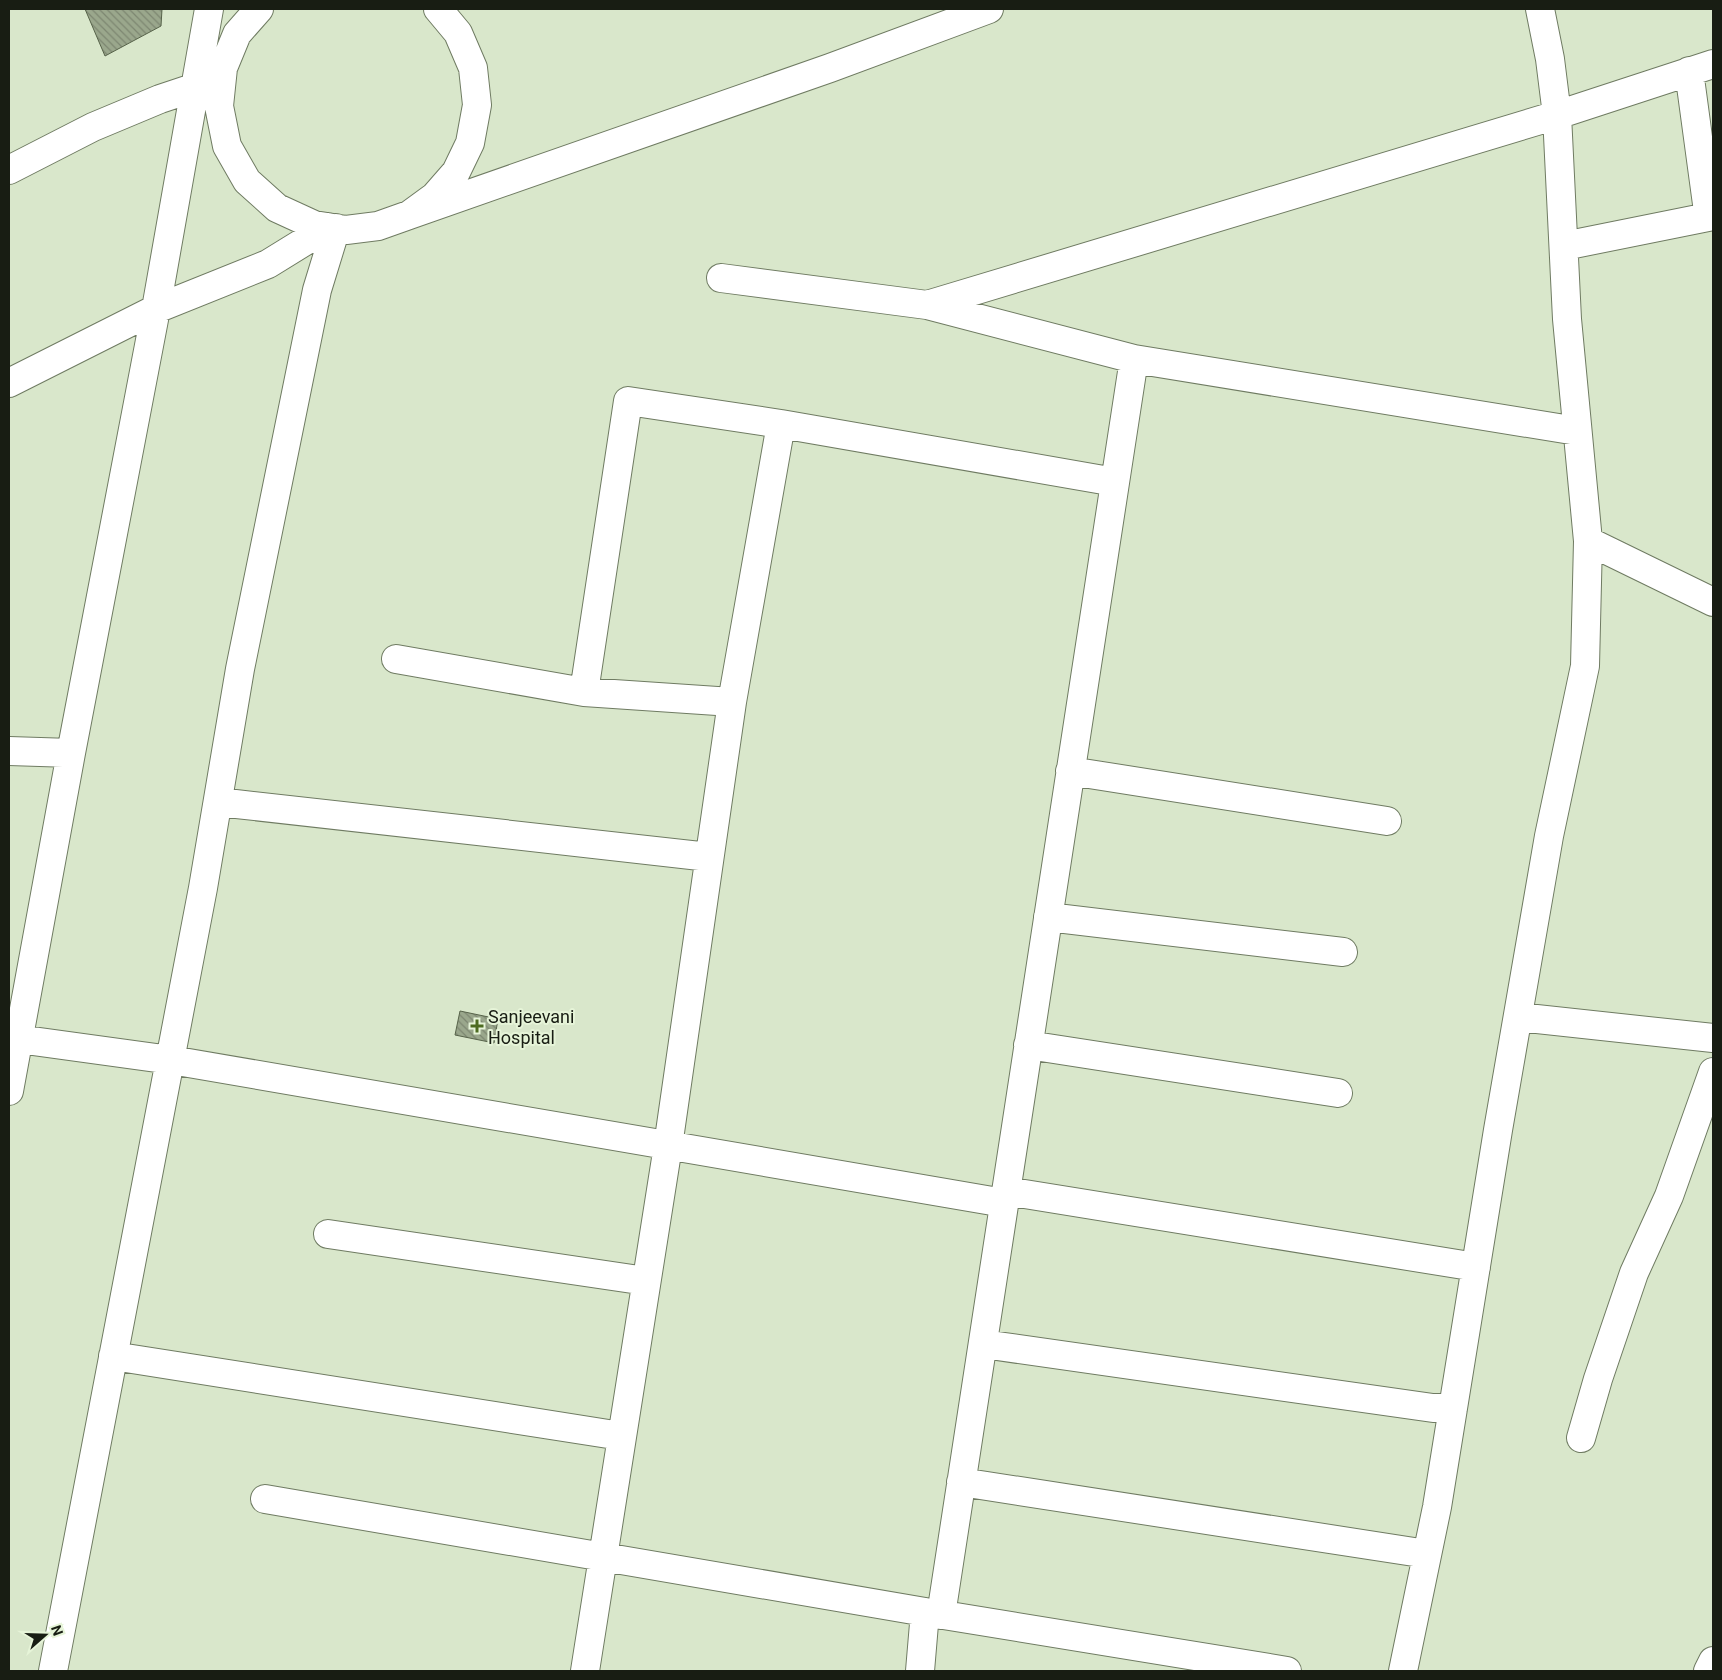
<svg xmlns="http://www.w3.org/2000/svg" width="1722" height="1680" font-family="Roboto,sans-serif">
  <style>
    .building { fill: url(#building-back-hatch); stroke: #57634a }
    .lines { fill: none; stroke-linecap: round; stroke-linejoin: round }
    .minor-casing { stroke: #6f7b62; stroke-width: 30 }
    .minor { stroke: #fff; stroke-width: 28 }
    .poi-dot { fill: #4c6b21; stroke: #e6f4d8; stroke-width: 2 }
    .labels { text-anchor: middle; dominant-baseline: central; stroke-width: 4; stroke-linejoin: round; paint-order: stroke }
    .poi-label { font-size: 18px; fill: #181d13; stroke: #e6f4d8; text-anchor: start }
  </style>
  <defs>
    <pattern id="building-back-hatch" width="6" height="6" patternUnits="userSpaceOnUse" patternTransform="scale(1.25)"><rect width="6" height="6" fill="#9aa78c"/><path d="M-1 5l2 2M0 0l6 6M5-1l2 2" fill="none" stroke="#7d8771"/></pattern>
  </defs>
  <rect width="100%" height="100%" fill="#d9e7cb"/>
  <!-- building -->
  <path class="building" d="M85,9H162L161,26L105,56Z
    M460,1011L498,1019L494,1043L455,1035Z"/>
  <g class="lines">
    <defs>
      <path id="minor" d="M259,9L237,34L223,68L219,106L227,146L247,181L277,208L314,225L346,230L378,226L409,215L435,196L456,172L470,143L477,105L473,68L458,33L438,9
        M1689,71L1707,204L1713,210
        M9,170L93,127L160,99L211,82
        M409,215L830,68L989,9
        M1564,246L1713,216
        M721,278L927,305L1134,359L1577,431
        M927,305L1557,115L1713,64
        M9,383L156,309L268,264L328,227
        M781,424L1115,482
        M1588,541L1713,602
        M396,659L584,692L732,702
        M584,692L628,401L781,424L732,702L668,1146L585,1671
        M9,751L71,753
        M1070,771L1387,821
        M218,802L709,857
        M1048,917L1343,952
        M1518,1017L1713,1038
        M18,1039L171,1060L1004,1203
        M1028,1045L1338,1093
        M9,1091L71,753L156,309L209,9
        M1006,1191L1476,1267
        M328,1234L646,1281
        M983,1344L1433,1408H1453
        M113,1356L621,1436
        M1581,1438L1598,1379L1634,1273L1669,1196L1713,1072
        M961,1482L1427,1554
        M265,1499L925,1612L1287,1671
        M941,1615L1134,359
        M53,1671L203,888L240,669L317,290L336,228
        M920,1671L925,1612
        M1403,1671L1437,1507L1498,1130L1549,836L1585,666L1588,541L1567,319L1557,115L1550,59L1540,9
        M1708,1671L1713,1661"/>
    </defs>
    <!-- minor casing -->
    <use href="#minor" class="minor-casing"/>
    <!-- minor -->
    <use href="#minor" class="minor"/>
  </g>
  <!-- markers -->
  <path class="poi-dot" d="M474.5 1018.5h5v5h5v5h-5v5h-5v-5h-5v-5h5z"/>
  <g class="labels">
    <!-- poi labels -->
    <g class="poi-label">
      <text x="488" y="1016">Sanjeevani<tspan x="488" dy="21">Hospital</tspan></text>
    </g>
  </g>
  <!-- border -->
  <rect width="1722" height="1680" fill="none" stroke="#181d13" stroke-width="20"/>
  <!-- north arrow -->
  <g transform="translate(45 1635) rotate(70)" stroke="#e6f4d8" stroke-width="4" paint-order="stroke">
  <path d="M0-4L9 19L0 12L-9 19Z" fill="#181d13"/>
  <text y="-8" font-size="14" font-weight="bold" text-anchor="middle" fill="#181d13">N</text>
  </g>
</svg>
